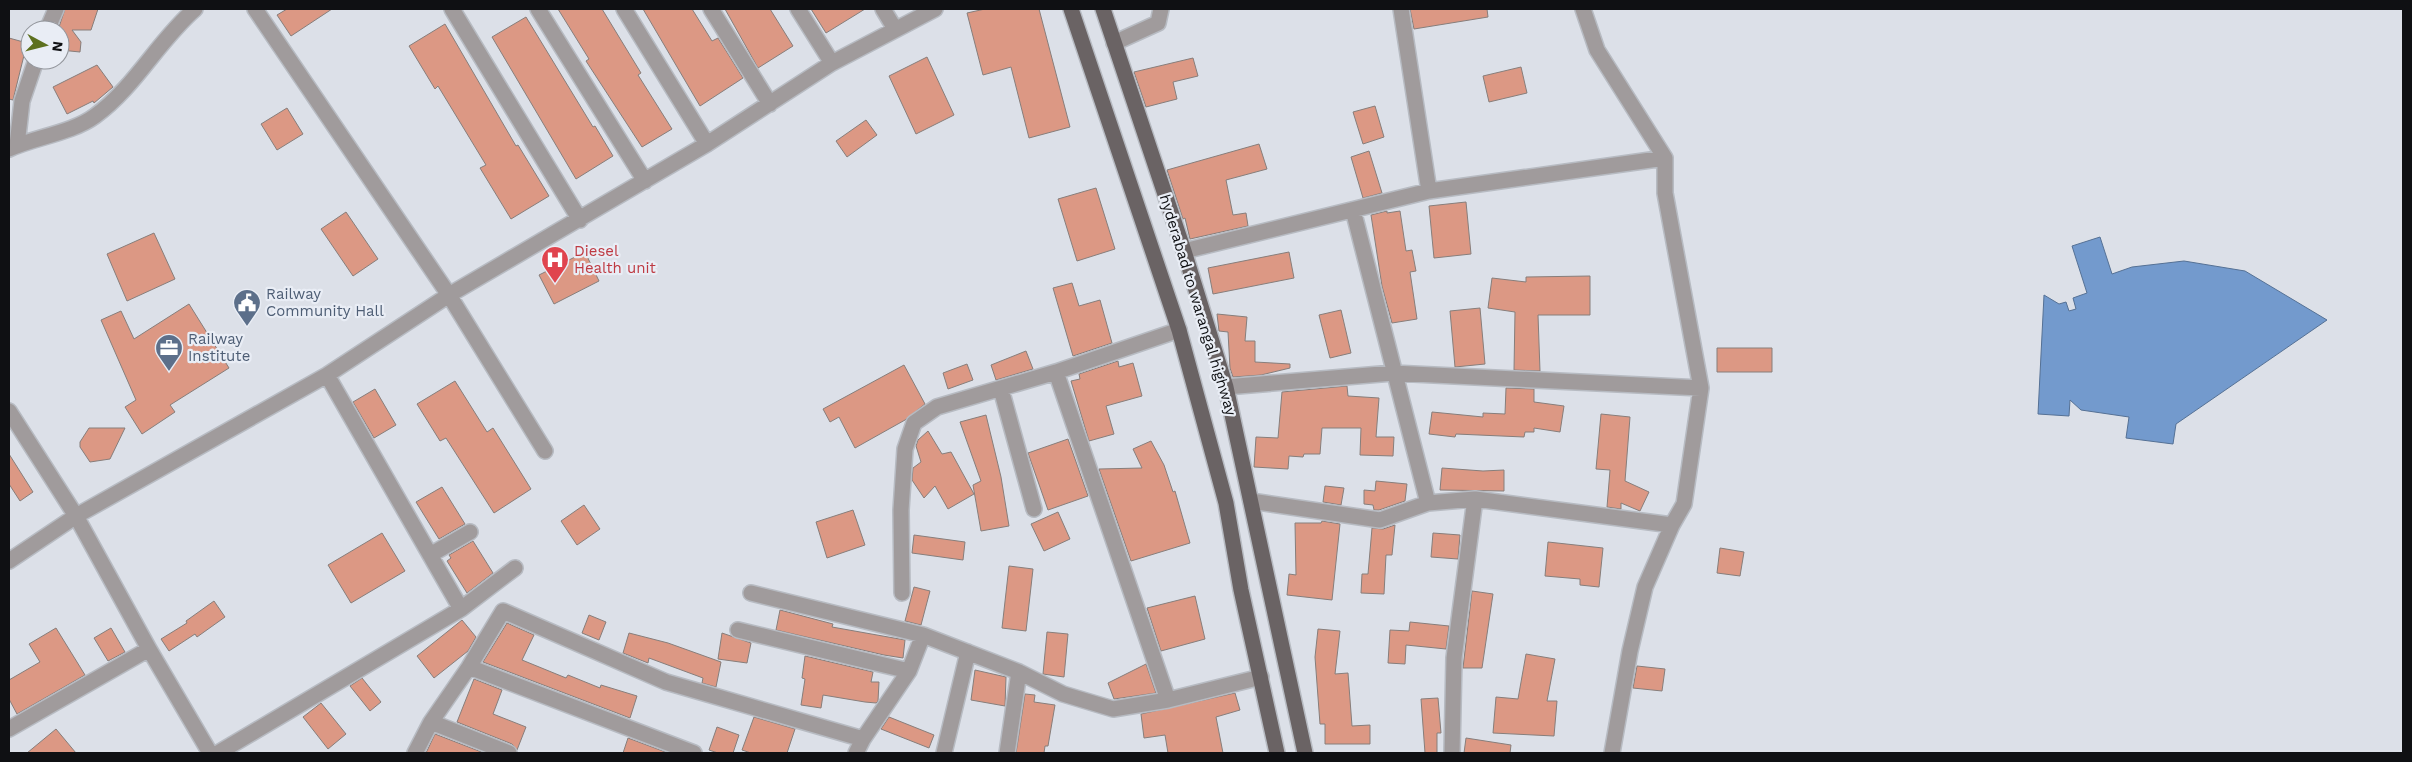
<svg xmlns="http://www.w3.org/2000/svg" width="2412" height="762" font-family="'Work Sans',sans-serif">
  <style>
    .water { fill: #739acd; stroke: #557195 }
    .building { fill: #dc9884; stroke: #877e7b }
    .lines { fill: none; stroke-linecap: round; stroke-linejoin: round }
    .minor-casing { stroke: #b7bbc2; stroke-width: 18 }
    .major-casing { stroke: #b7bbc2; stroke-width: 18 }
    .minor { stroke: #a09b9c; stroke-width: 15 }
    .major { stroke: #6a6364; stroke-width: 15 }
    .labels { text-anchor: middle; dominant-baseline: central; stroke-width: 4.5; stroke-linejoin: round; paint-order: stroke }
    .health-label { font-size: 15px; fill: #be3a42; stroke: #e9edf5; text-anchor: start }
    .service-label { font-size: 15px; fill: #4e5e75; stroke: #e9edf5; text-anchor: start }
    .street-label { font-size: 15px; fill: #0f1013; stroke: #e9edf5 }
  </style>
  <rect width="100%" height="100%" fill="#dce0e8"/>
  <!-- water -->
  <path class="water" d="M2100,237L2112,274L2132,267L2184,261L2245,271L2327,320L2176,424L2173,444L2126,438L2129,417L2081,410L2070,400L2069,416L2038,414L2044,295L2059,304L2066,302L2069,311L2076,309L2073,298L2087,293L2072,246Z"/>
  <!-- building -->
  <path class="building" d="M65,9H98L91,30H72L81,42L80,52L60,50L58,30Z
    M287,9H332L291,36L277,15Z
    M558,9H602L641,73L638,75L672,129L642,147L586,61L589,59Z
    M643,9H692L712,41L718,38L743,78L700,106Z
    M725,9H770L793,46L758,68Z
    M811,9H865L826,33Z
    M985,9H1039L1070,127L1029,138L1011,67L983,75L967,13Z
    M1410,9H1487L1488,17L1414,29Z
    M526,17L593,127L595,126L613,156L576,179L492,37Z
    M445,24L516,146L518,145L549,196L511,219L480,168L486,165L438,86L435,89L409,46Z
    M9,38L27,43L13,100L9,99Z
    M927,57L954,115L916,134L889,76Z
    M1193,58L1198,76L1173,82L1177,99L1146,107L1134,72Z
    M97,65L113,87L94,103L93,101L67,114L53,87Z
    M1521,67L1527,93L1489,102L1483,76Z
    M1375,106L1384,137L1363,144L1353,112Z
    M287,108L303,134L277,150L261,124Z
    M866,120L877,135L847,157L836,141Z
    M1259,144L1267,169L1226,180L1233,215L1246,213L1248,226L1190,239L1185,218L1183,219L1167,170Z
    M1369,151L1382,193L1363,198L1351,157Z
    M1096,188L1115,249L1077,261L1058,199Z
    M1466,202L1471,254L1434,258L1429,206Z
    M1387,211V213L1400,211L1406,251L1412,250L1416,271L1410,272L1417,319L1392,323L1382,286L1371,215Z
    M346,212L378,259L353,276L321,229Z
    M154,233L175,279L127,301L107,254Z
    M585,252L599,281L554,304L539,275Z
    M1289,252L1294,278L1213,294L1208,268Z
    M1590,276V315H1538L1540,371L1514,370L1515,312L1488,308L1492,278L1526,282V277Z
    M1072,283L1079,306L1100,300L1112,343L1073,356L1053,288Z
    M189,304L229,368L170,405L175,412L142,434L125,407L136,400L101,320L121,311L134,339Z
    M1480,308L1485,364L1455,367L1450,311Z
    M1341,310L1351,353L1330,358L1319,315Z
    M1217,314L1247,317L1245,341H1255V362L1290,364V368L1261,375L1233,377L1230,368L1228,332L1219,331Z
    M1717,348H1772V372H1717Z
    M1026,351L1033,369L996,380L991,365Z
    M1118,361L1119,367L1133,363L1142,396L1106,406L1114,434L1089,441L1071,381L1080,379L1079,374Z
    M967,364L973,380L948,389L943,373Z
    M904,365L925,404L905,420L855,448L839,417L830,422L823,409Z
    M455,381L487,432L493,428L531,489L494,513L446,438L440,441L417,404Z
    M1347,386L1348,396L1379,398L1376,437H1394L1393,456L1360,455L1361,428H1322L1320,454H1304L1303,457L1289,456L1288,469L1254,467L1256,437L1278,438L1282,392Z
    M1506,388L1534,389V402L1564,406L1560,432L1534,428V432H1525L1524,437L1456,434L1455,437L1429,434L1432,412L1483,417V413L1505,414Z
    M375,389L396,425L374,438L353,402Z
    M1601,414L1630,417L1625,481L1649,492L1640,511L1621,503V509L1607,507L1610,470L1596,469Z
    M986,415L1001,477L1009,526L981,531L973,485L981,481L960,422Z
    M89,428H125L110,459L90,462L80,447V442Z
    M928,431L942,454L951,452L974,494L948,509L935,486L924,498L912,480L913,468L921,462L916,446L918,440Z
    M1068,439L1088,496L1048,510L1028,453Z
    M1151,441L1164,465L1173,492L1175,491L1190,543L1131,561L1099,469L1142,468L1133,449Z
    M9,454L33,492L20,501L9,484Z
    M1442,468L1483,471L1504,470V491L1440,490Z
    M1376,481L1407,484L1405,501L1379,510H1374L1373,505L1364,504V490L1375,491Z
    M1325,486L1344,488L1341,505L1323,502Z
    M442,487L465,524L439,539L416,502Z
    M584,505L600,529L577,545L561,521Z
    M853,510L865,545L827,558L816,522Z
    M1058,512L1070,539L1044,551L1031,524Z
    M1322,521L1340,524L1332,600L1287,595L1289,574L1296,575L1295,523H1321Z
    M1395,525L1392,555H1386L1384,594L1361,593L1362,574H1368L1372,528L1383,529Z
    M382,533L405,571L351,603L328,565Z
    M1433,533L1460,535L1458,559L1431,557Z
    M914,535L965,542L963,560L912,553Z
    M473,541L493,573L467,593L447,561L451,558L449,555Z
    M1548,542L1603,548L1599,587L1580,585V579L1545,576Z
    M1720,548L1744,552L1740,576L1717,573Z
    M1009,566L1033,569L1026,631L1002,628Z
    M914,587L930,591L921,625L905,621Z
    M1472,591L1493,594L1482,668H1463Z
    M1195,596L1205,639L1161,651L1147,608Z
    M214,601L225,617L197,637L195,634L169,651L161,639L187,623L186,621Z
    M780,610L833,624L832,627L905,640L903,658L884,655L776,630Z
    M589,615L606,622L599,640L582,633Z
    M462,620L476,637L468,651L434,678L417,656Z
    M1410,622L1449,626L1446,649L1406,645L1405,664L1388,663L1390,630L1409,631Z
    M507,623L534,635L522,660L566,678L568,675L600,688L601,685L637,696L630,718L483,662Z
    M56,628L85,675L17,714L9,699V680L40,662L29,644Z
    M111,628L125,652L108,661L94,638Z
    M1318,629L1340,631L1335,674L1348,673L1352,726L1370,725V744H1325V724H1320L1315,657Z
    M1047,632L1068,634L1064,677L1043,674Z
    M629,633L668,643L721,662L716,687L702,683L703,678L649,658L648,663L623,653Z
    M722,633L751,643L747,663L718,659Z
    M1526,654L1555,659L1547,701H1557L1554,736L1493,733L1496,697L1518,699Z
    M805,656L873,672L871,682H879L878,701L876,703L865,702L823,695L821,708L801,705L805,679L802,678Z
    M1146,664L1156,693L1114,699L1108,683Z
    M1637,666L1665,669L1662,691L1633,688Z
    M975,670L1006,677L1005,706L971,700Z
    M362,678L381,702L370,711L350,686Z
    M474,679L502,690L493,714L526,727L517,750L512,744L457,722Z
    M1235,693L1240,710L1216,717L1223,753H1168L1165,735L1144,738L1141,714Z
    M1025,694L1035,695L1034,702L1055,705L1048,746H1045L1044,753H1016Z
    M1438,698L1441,733H1437V753H1425L1421,699Z
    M321,703L346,734L328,749L303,717Z
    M754,717L795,729L787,753H751L742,750Z
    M889,717L934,735L929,748L881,729Z
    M717,727L739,735L733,753H718L709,750Z
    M56,729L76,753H27Z
    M435,734L484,753H426Z
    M628,738L668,753H623Z
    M1466,738L1511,745L1510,753H1464Z"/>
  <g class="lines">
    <defs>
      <path id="minor" d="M255,9L449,295L545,451
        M452,9L580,220
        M538,9L645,181
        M624,9L707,144
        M711,9L770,104
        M798,9L832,63
        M883,9L895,29
        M47,30L56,9
        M1114,43L1158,23L1161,9
        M17,145L22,101L36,60
        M9,149C35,137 72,133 95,116C135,87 158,41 195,9
        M1429,191L1665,158
        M1353,210L1428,503
        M1184,251L1429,191L1401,9
        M1056,372L1168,700
        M327,375L461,609
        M1226,387L1393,373L1701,388
        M1001,389L1034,509
        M9,411L76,516L149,649L210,753
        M1251,501L1380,520L1428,503L1475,499L1672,525L1684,504L1701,388L1665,193V158L1597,50L1583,9
        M430,555L470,532
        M9,561L76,516L327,375L449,295L707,144L832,63L935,9
        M751,593L923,635L1019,672L1063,694L1113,709L1168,700L1261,677
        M902,593L901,510L905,449L914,423L937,407L1056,372L1179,330
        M738,630L909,671
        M469,667L694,753
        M431,722L509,753
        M9,729L149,649
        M218,753L461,609L515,568
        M415,753L431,722L469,667L503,611L666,682L863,739
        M856,753L863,739L909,671L923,635
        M944,753L968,652
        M1007,753L1019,672
        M1452,753L1454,658L1475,499
        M1612,753L1630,651L1645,587L1672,525"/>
      <path id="major" d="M1071,9L1179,330L1226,503L1241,590L1277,753
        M1103,9L1184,251L1226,387L1305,753"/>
    </defs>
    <!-- minor casing -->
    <use href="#minor" class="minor-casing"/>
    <!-- major casing -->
    <use href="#major" class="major-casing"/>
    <!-- minor -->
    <use href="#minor" class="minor"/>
    <!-- major -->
    <use href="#major" class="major"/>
  </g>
  <!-- icons -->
  <defs>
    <symbol id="hospital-pin" viewBox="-11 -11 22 30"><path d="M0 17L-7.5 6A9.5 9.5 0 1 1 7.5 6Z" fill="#e0444e" stroke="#e9edf5"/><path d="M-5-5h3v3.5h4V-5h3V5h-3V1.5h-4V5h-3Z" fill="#fff"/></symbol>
    <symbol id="civic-pin" viewBox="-11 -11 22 30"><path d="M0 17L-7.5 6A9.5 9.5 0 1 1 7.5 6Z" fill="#5c6f8a" stroke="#e9edf5"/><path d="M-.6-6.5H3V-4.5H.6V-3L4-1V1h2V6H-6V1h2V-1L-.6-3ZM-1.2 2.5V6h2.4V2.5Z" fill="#fff"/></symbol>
    <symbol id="office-pin" viewBox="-11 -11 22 30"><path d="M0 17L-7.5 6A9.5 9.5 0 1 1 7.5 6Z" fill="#5c6f8a" stroke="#e9edf5"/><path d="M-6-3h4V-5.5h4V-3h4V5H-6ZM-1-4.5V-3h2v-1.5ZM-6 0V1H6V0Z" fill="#fff"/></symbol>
  </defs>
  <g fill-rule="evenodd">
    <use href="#hospital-pin" x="539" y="244" width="32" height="43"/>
    <use href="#civic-pin" x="231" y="287" width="32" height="43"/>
    <use href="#office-pin" x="153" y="332" width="32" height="43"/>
  </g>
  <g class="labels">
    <!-- health labels -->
    <g class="health-label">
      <text x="574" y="251">Diesel<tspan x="574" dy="17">Health unit</tspan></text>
    </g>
    <!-- service labels -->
    <g class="service-label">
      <text x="266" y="294">Railway<tspan x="266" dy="17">Community Hall</tspan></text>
      <text x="188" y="339">Railway<tspan x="188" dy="17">Institute</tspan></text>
    </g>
    <!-- street labels -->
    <g class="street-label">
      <text transform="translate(1198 305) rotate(73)">hyderabad to warangal highway</text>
    </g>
  </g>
  <!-- border -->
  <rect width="2412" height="762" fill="none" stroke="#0f1013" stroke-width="20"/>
  <!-- north arrow -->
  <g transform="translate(45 45) rotate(97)"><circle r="24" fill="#e9edf5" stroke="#92959b"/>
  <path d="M0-4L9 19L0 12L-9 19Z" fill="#5d701f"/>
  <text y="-8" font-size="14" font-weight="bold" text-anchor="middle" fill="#0f1013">N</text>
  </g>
</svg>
